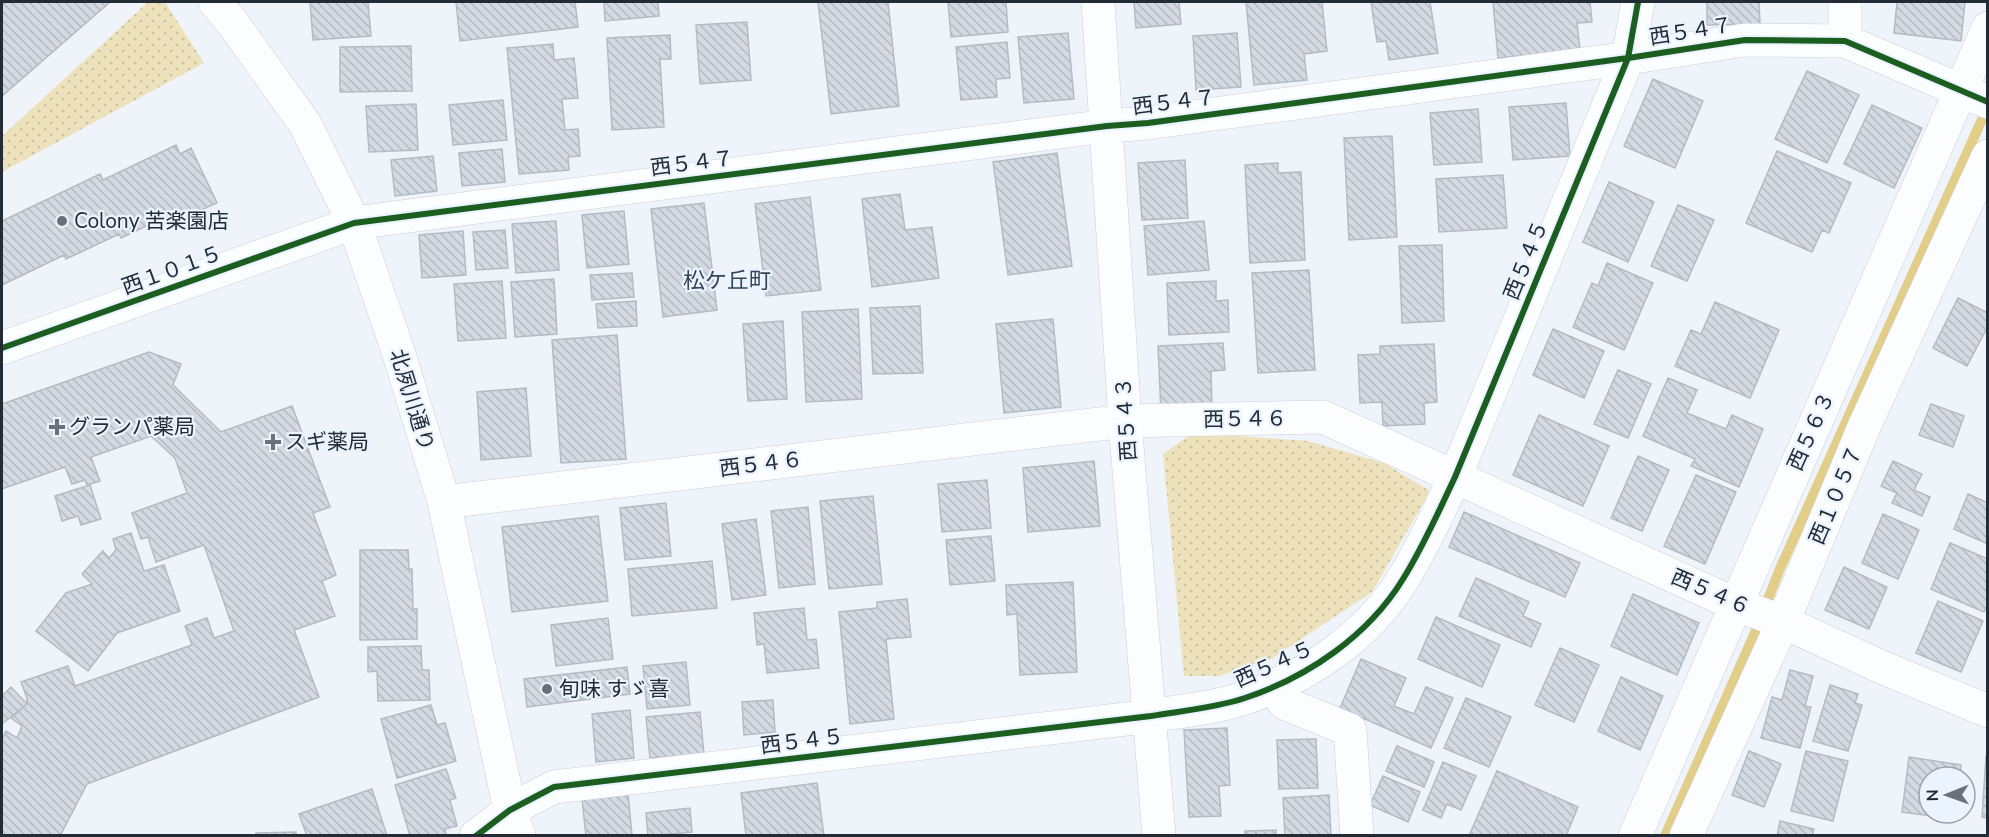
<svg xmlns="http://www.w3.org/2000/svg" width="1989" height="837" font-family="'Nunito Sans','Noto Sans JP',sans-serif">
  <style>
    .park { fill: url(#park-dots) }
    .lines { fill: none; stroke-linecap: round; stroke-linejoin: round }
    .stream { stroke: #e2ce89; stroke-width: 10 }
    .building { fill: url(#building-back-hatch); stroke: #b5bbc2; stroke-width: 1.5 }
    .minor-casing { stroke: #c9d0d8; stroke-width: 34 }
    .minor { stroke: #fcfdfe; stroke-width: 33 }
    .cycleway-casing { stroke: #eaf3fe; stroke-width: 10 }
    .cycleway { stroke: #1b5e20; stroke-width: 6 }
    .poi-dot { fill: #6a717a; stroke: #eaf3fe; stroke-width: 2 }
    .labels { text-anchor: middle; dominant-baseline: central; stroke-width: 4.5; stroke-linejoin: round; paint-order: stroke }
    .street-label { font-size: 21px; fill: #232b35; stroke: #eaf3fe }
    .poi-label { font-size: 21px; fill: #232b35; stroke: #eaf3fe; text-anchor: start }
    .neighbourhood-label { font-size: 22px; fill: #34455a; stroke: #eaf3fe }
  </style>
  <defs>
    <pattern id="park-dots" width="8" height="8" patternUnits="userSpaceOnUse" patternTransform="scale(1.5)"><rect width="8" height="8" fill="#ede2bc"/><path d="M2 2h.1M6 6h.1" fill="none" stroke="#cbc2a2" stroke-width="1.8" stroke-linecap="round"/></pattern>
    <pattern id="building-back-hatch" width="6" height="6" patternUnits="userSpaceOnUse" patternTransform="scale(1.5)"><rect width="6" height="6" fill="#d3dae2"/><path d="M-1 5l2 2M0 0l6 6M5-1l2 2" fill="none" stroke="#b5bbc2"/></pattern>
  </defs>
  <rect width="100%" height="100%" fill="#eef4fa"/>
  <!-- park -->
  <path class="park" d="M148,2H165L204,63L2,172V136Z
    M1193,433L1308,441L1384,463L1430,491L1372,592L1273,658L1219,676H1184L1163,454Z"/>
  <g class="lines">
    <!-- stream -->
    <path class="stream" d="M1665,836L1757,628L1779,571L1988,106"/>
  </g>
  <!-- building -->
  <path class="building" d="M2,2H110L2,96Z
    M310,2H368L371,36L313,40Z
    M456,2H575L578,27L460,41Z
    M604,2H658L659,16L605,21Z
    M818,2H888L899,106L831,114Z
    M948,2H1006L1008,32L951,37Z
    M1134,2H1179L1181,24L1136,28Z
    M1246,2H1322L1327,51L1304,54L1307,80L1254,85Z
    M1371,2H1430L1438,53L1389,60L1386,41L1377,42Z
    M1493,2H1590L1592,22L1577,23L1580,50L1498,58Z
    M1707,2H1759L1760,24L1707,25Z
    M1897,2H1965L1961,41L1894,33Z
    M747,22L751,80L700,84L696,25Z
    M1068,33L1074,99L1024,103L1018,37Z
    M1237,33L1241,87L1196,90L1193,36Z
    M670,35L671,59H660L664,127L612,130L607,38Z
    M1007,42L1010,78L996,79L997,97L961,100L956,47Z
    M553,44L554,60L574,58L578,98L562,99L565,130L578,129L580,156L568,157L569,170L519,174L507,48Z
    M411,46L412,91L340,92V47Z
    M1807,71L1859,95L1827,163L1775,139Z
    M1653,79L1703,101L1675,168L1624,146Z
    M503,100L507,140L453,145L449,105Z
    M1566,103L1570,156L1513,160L1509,107Z
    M416,104L418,150L369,152L366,106Z
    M1872,105L1922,128L1894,188L1844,164Z
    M1478,109L1482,162L1434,165L1430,113Z
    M1392,136L1397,237L1349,240L1344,138Z
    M176,145L180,154L191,148L217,203L190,215L188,212L159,226L157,221L121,238L119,234L66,259L64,255L2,285V221L100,174L103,180Z
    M502,149L505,182L462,186L459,153Z
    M1777,151L1851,183L1829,233L1822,230L1812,252L1746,223Z
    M1057,153L1072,266L1008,275L993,162Z
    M433,156L437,191L395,196L391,160Z
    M1185,160L1188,218L1142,220L1138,163Z
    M1278,163V173L1301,172L1305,260L1250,263L1245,165Z
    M1503,175L1507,228L1439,232L1436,179Z
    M1609,182L1654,202L1628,262L1583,242Z
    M900,194L905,230L932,227L939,278L872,287L862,199Z
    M810,197L821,290L766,296L755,204Z
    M704,203L717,310L663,317L651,209Z
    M1678,205L1714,220L1687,281L1651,266Z
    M624,211L629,264L587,268L582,215Z
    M556,221L559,270L516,273L512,224Z
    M1204,221L1209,270L1148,275L1144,226Z
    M505,230L508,268L476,270L473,232Z
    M463,231L466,275L422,278L419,235Z
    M1442,245L1444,321L1402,323L1399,246Z
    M1607,263L1653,283L1624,350L1573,327L1592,283L1598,286Z
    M1309,270L1315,370L1258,373L1252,273Z
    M632,273L634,297L592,300L590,275Z
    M554,279L557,334L515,337L511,282Z
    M502,281L506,338L458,341L454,284Z
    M1216,281V301L1228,300L1229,332L1169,335L1167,283Z
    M1958,298L1988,313V326L1967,366L1933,348Z
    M636,301L637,326L598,328L596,304Z
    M1715,302L1779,330L1750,398L1675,366L1691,330L1701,334Z
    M920,306L923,373L873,374L870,308Z
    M858,309L862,399L806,402L802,312Z
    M1053,319L1061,407L1004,413L996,324Z
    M783,321L787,399L748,401L743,324Z
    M1553,329L1604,351L1584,398L1533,375Z
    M617,335L626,459L561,463L552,340Z
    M1223,343L1225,370L1211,371L1212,410L1161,413L1158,346Z
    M1434,344L1437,402L1424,403L1425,424L1383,426L1382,402L1360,403L1358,355L1380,354V346Z
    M149,352L181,364L173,385L221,432L292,406L330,507L313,513L336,575L322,581L335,616L294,630L319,697L87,784L60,836H2V739L6,731L17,738L22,726L11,718L27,704V698L21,682L68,666L75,686L192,645L185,626L207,618L214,638L234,631L204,545L156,562L148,537L141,539L132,513L187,493L175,458L151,436L91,457L100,481L87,485L85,480L72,484L65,467L2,489V404Z
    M1618,370L1651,384L1628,438L1594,424Z
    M1668,378L1697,390L1687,413L1726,429L1732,415L1763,429L1739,487L1691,466L1695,459L1643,436Z
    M526,388L531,456L481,460L477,392Z
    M1931,404L1964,416L1953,447L1919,435Z
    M1539,415L1609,446L1583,506L1513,475Z
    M1638,456L1669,470L1642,531L1611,518Z
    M1094,461L1100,526L1028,532L1023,468Z
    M1893,461L1922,474L1914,490L1930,497L1922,516L1892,503L1897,493L1881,486Z
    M1696,475L1736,492L1705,564L1664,546Z
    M987,480L991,528L942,532L938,484Z
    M90,485L101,519L81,525L78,516L62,521L55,496Z
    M1968,494L1988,503V544L1954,529Z
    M873,496L882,584L829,589L820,501Z
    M666,503L671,556L625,560L620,508Z
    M808,507L815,584L779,588L771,511Z
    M1464,512L1580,563L1565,597L1449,547Z
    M1883,514L1919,530L1898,579L1862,563Z
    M598,516L608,601L512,612L502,527Z
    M756,519L766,595L732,600L722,524Z
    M131,533L144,571L164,565L180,611L117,633L88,671L36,631L66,593L92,584L82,574L103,551L109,558L116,550L113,539Z
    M991,536L995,581L950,585L946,540Z
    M1950,543L1988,559V603L1984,612L1931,589Z
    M360,550H408L409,569H412L413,609H417V639L360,640Z
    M712,561L717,608L632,616L628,569Z
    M1844,567L1887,587L1869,629L1825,610Z
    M1476,578L1529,602L1523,616L1541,624L1531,647L1459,616Z
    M1073,582L1077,672L1020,675L1017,614L1007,615L1006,585Z
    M1633,594L1699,623L1677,675L1611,646Z
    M907,599L911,637L886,639L894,719L850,724L839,612L877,608V602Z
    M1938,601L1983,621L1961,672L1916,653Z
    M804,608L807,640L816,639L819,668L767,673L764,644L757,645L754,613Z
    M1436,617L1500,645L1482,687L1418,659Z
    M608,618L613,659L556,666L551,625Z
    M421,646L422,670H429L430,700L378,701L377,671L368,672V647Z
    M1560,648L1599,665L1574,722L1535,705Z
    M1361,659L1406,678L1394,706L1414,714L1426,687L1453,698L1431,748L1340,708Z
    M686,662L690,705L647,709L643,666Z
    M627,667L630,694L527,707L524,679Z
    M1790,670L1813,676L1805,706L1811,707L1800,748L1761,738L1772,697L1782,700Z
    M1621,677L1663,696L1640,750L1598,731Z
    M1830,685L1858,694L1855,703L1862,705L1848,751L1813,741Z
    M11,687L27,704L2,724V696Z
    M1466,698L1511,717L1489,767L1444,748Z
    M773,700L775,732L744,735L742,702Z
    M431,705L437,725L445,723L456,761L397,778L381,719Z
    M630,710L634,758L596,762L592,714Z
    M700,712L704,754L650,758L646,717Z
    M1227,728L1230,785L1219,786L1221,816L1189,817L1184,730Z
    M1316,739L1318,788L1279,789L1277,740Z
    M1397,746L1434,762L1424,787L1386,771Z
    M1749,751L1781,764L1764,807L1732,795Z
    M1806,751L1848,761L1833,821L1791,811Z
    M1986,756H1988V818L1982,817Z
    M1909,757L1961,765L1960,777H1929V813H1955L1954,819L1902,812Z
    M1443,762L1476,776L1461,810L1447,804L1441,818L1423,810Z
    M446,769L456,798L450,800L457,826L445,829L446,834L441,836H410L395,785Z
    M1497,771L1578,807L1566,836H1469Z
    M1383,776L1420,792L1408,822L1370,805Z
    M817,783L824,836H746L741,793Z
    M372,789L387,836H307L299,814Z
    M628,794L632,835L586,836L582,799Z
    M1329,795L1331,836H1285L1283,798Z
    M690,808L692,832L648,836L646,813Z
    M1780,821L1814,829L1812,836H1777Z
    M1276,830V836H1245V831Z
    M296,832V836H256V833Z"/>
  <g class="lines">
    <defs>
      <path id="minor" d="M215,2L234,25L305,124L354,223L399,354L444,502L510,810L519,836
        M1098,2L1125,421L1159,836
        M1845,41V2
        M2,348L354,223L1107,126L1148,123L1628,58L1745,40L1845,41L1988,102
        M444,502L1125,421L1323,417L1735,604L1783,622L1886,669L1988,711
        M1282,682L1284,703L1350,730L1357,836
        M476,836L510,810L554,787L1151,716C1181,711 1215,708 1245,698C1308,677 1368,636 1403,579C1423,547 1439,511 1455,477L1628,58L1638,2
        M1635,836L1988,28
        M1686,836L1783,622L1864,427L1988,156"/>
    </defs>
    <!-- minor casing -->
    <use href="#minor" class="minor-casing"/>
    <!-- minor -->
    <use href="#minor" class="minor"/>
    <defs>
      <path id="cycleway" d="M2,348L354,223L1107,126L1148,123L1628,58L1745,40L1845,41L1988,102
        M476,836L510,810L554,787L1151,716C1181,711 1215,708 1245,698C1308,677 1368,636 1403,579C1423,547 1439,511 1455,477L1628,58L1638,2"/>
    </defs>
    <!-- cycleway casing -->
    <use href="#cycleway" class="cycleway-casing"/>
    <!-- cycleway -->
    <use href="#cycleway" class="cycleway"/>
  </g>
  <!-- markers -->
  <g class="poi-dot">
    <circle cx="62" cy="221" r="6"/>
    <path d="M54 418h6v6h6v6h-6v6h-6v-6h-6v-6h6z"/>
    <path d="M270 433h6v6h6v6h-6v6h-6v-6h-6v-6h6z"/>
    <circle cx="547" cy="689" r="6"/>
  </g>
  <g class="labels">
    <!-- street labels -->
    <g class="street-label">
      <text transform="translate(1691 31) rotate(-9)">西５４７</text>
      <text transform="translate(1174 102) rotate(-7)">西５４７</text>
      <text transform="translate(692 163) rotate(-7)">西５４７</text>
      <text transform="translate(1526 260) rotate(-68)">西５４５</text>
      <text transform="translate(172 270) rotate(-20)">西１０１５</text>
      <text transform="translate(412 400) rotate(73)">北夙川通り</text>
      <text transform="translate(1126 419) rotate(-94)">西５４３</text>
      <text transform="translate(1245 419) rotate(-1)">西５４６</text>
      <text transform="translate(1811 431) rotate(-66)">西５６３</text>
      <text transform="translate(761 464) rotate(-7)">西５４６</text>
      <text transform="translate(1836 495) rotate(-67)">西１０５７</text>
      <text transform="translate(1711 592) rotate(23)">西５４６</text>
      <text transform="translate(1274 664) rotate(-24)">西５４５</text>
      <text transform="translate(802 741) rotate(-7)">西５４５</text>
    </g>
    <!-- poi labels -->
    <g class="poi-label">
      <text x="74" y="221">Colony 苦楽園店</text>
      <text x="69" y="427">グランパ薬局</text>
      <text x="285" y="442">スギ薬局</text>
      <text x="559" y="689">旬味 すゞ喜</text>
    </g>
    <!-- neighbourhood labels -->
    <g class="neighbourhood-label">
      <text x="727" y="281">松ケ丘町</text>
    </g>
  </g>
  <!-- border -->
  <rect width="1989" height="837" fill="none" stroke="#232b35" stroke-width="6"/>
  <!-- north arrow -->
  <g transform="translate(1947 795) rotate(269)"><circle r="28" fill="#eaf3fe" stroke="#9aa3ae" stroke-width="1.5"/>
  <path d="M0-4.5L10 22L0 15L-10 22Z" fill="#6a717a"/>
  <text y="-9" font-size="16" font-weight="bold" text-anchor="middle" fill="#232b35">N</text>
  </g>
</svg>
